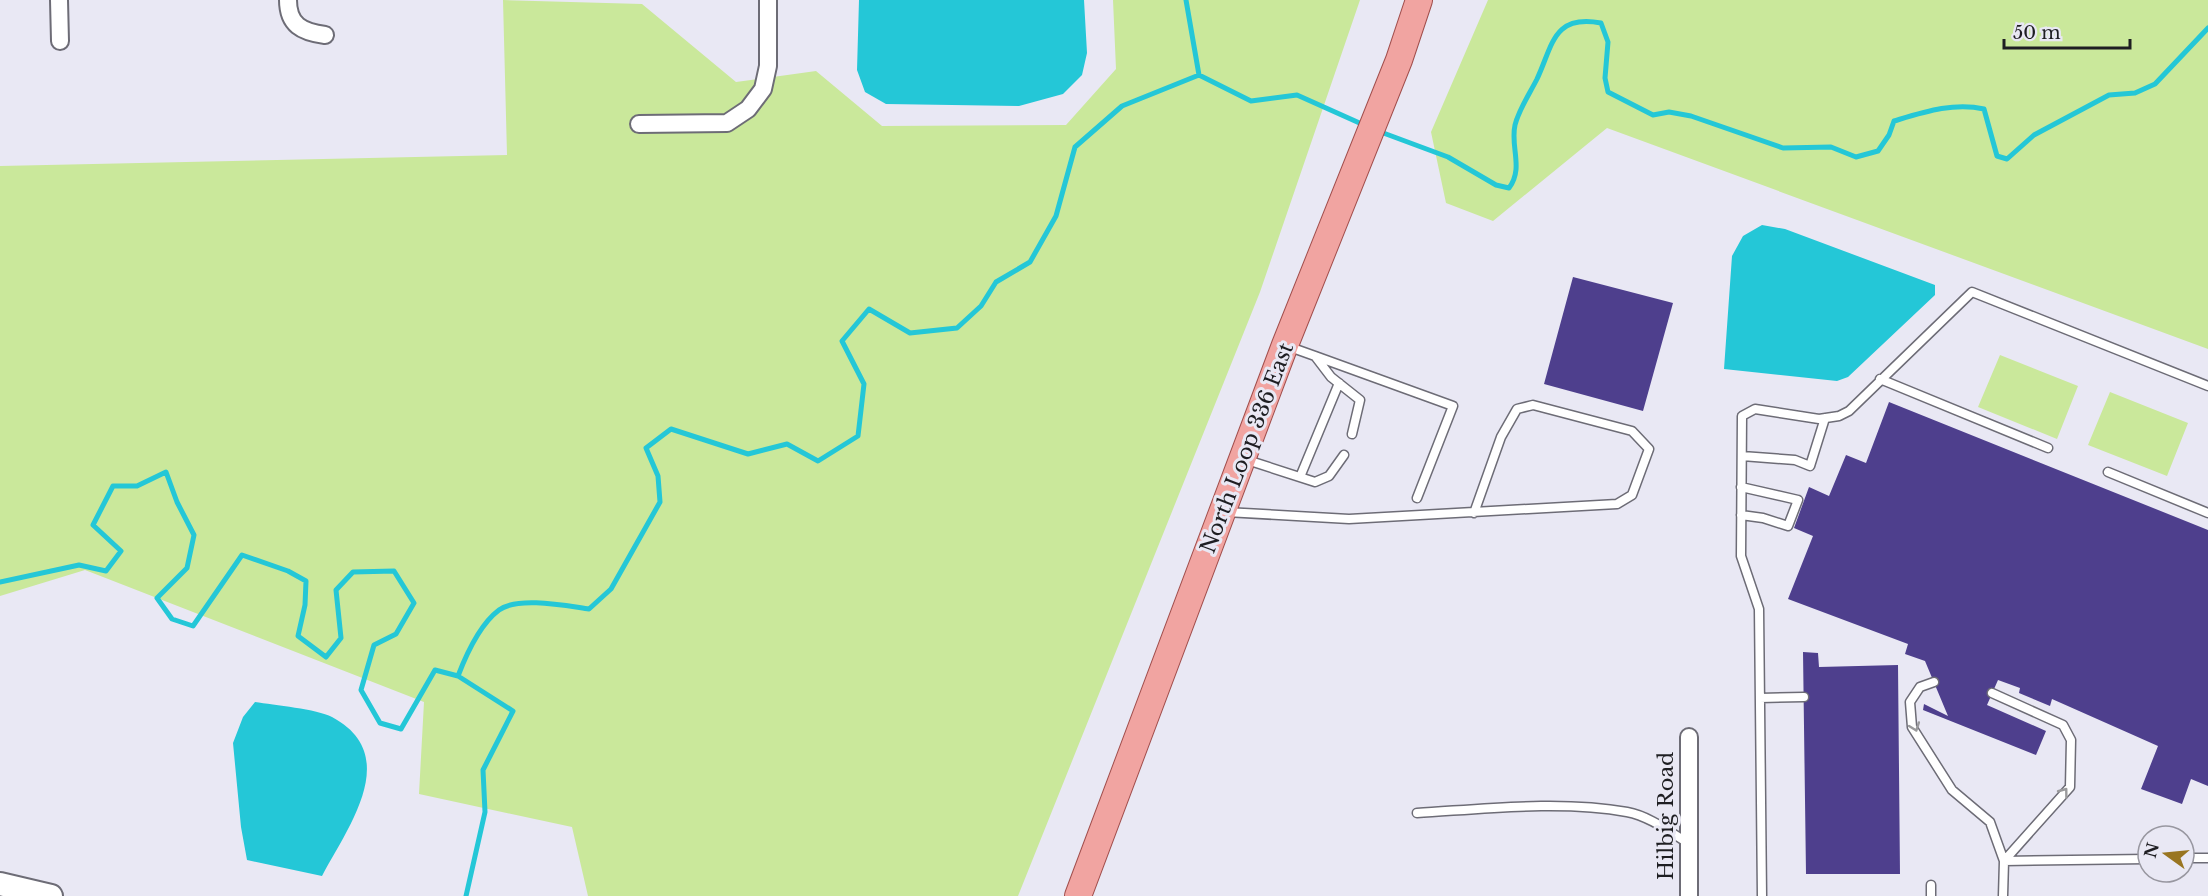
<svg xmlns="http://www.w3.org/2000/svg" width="2208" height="896" font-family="'Libre Baskerville',serif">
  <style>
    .green { fill: #cae89b }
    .water { fill: #24c7d7 }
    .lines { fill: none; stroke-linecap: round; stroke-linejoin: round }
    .stream { stroke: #24c7d7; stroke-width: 5 }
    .building { fill: #4e3f8d }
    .lane-casing { stroke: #6d6c76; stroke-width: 11 }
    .street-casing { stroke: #6d6c76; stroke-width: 20 }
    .secondary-casing { stroke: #6d6c76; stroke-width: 26 }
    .primary-casing { stroke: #a14e4c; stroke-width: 28 }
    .lane { stroke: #fff; stroke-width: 8 }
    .street { stroke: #fff; stroke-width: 16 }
    .secondary { stroke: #fff; stroke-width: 22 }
    .primary { stroke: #f1a4a1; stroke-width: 26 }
    .oneway { stroke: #9a9a9c }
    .labels { text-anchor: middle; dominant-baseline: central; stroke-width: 6; stroke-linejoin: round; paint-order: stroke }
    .street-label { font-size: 21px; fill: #1e1e22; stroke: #e9e8f4 }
  </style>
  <rect width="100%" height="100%" fill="#e9e8f4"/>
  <!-- green -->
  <path class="green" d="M503,0L642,4L736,82L816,71L882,126L1066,125L1116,69L1113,0H1360L1260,292L1018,896H588L572,827L419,794L424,702L85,570L0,596V166L507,155Z
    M1488,0H2208V349L1607,128L1493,221L1446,203L1431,132Z
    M2000,355L2078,386L2057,439L1978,407Z
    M2110,392L2188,423L2167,476L2088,445Z"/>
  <!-- water -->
  <path class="water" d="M859,0H1084L1087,53L1082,75L1063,94L1019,106L886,104L865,92L857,70Z
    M1762,225L1785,229L1935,285V295L1848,377L1837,381L1724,369L1732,256L1743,236Z
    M255,702C274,705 317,709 332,717C403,755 348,827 322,876L247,860L241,827L233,743L243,717Z"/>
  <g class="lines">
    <!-- stream -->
    <path class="stream" d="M1186,0L1199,75
      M1199,75L1251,101L1297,95L1364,125
      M1378,131L1448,157L1496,185L1509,188C1524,168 1510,147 1515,125C1519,109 1530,93 1537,79C1553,45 1553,14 1601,23L1608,42L1605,78L1608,92L1653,115L1669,112L1691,116L1783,148L1831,147L1856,157L1878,151L1889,135L1894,121C1924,112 1954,102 1984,109L1997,156L2007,159L2034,135L2109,95L2135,93L2155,84L2208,28
      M0,582L79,565L106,571L121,551L93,525L113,486H137L166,472L177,502L194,535L187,568L157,598L172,619L193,626L242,555L288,571L306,581L305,605L298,636L326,657L341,638L336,590L353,572L394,571L414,603L396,634L374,645L361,690L380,723L401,729L435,670L458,676
      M466,896L485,812L483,770L513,711L458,676C466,655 479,625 499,610C518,596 567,606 589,609L611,589L660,502L658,476L646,448L671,429L748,454L787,444L818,461L858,436L864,384L842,341L869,309L910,333L957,328L981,306L996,282L1030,262L1056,216L1075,147L1122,106L1199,75"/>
  </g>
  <!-- building -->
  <path class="building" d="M1573,277L1673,303L1643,411L1544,384Z
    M1889,402L2208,530V786L2191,779L2182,804L2141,789L2158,746L2052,699L2050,706L2019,693L2020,688L1998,680L1987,705L2046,731L2036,755L1923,710L1924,704L1948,716L1925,661L1905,654L1908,644L1788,599L1813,536L1794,528L1809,487L1829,496L1846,455L1866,463Z
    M1803,652L1818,653L1819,667L1898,665L1900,874H1806Z"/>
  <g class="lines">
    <defs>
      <path id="lane" d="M1287,346L1315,356
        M1880,379L2048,448
        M1352,434L1360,400L1331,377L1315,356L1453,406L1417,498
        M1742,456L1795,460L1810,466L1825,418
        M1244,459L1315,482L1329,476L1344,455
        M2108,472L2208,513
        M1300,477L1339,383
        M1226,512L1349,519L1617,504L1632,495L1649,449L1632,431L1533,405L1517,409L1501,437L1474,513
        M1741,515L1763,518L1788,526L1798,500L1741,487
        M1934,682L1920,687L1910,702L1912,727L1952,790L1990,822L2004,861L2070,787L2071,740L2063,725L1992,693
        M1760,698L1804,697
        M1417,813C1484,809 1561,800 1627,812C1649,816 1670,832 1688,843
        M2184,858H2208
        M1762,896L1759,609L1741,556L1742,416L1755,409L1819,419L1839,416L1849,411L1972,292L2208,386
        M1931,896V885
        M2003,896L2004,861L2148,859"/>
      <path id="street" d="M59,0L60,41
        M288,0C288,25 302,32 325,35
        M639,124L727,123L748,109L763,89L768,66V0
        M1689,896V737"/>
      <path id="secondary" d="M0,884L51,896"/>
      <path id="primary" d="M1078,896L1285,345L1399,60L1419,0"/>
    </defs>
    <!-- lane casing -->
    <use href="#lane" class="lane-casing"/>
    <!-- street casing -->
    <use href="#street" class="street-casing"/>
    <!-- secondary casing -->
    <use href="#secondary" class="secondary-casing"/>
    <!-- primary casing -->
    <use href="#primary" class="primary-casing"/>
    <!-- lane -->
    <use href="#lane" class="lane"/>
    <!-- street -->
    <use href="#street" class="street"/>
    <!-- secondary -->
    <use href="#secondary" class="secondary"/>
    <!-- primary -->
    <use href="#primary" class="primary"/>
  </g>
  <!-- one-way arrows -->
  <defs><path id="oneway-chevron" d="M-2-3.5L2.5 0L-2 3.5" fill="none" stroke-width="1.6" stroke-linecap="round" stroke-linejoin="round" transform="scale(1.5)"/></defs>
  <g class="oneway">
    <use href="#oneway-chevron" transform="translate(1915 727) rotate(70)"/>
    <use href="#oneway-chevron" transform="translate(2064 792) rotate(-53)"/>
  </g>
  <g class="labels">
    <!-- street labels -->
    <g class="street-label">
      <text transform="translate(1247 448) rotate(-69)">North Loop 336 East</text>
      <text transform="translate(1666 816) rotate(-90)">Hilbig Road</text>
    </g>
  </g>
  <!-- north arrow -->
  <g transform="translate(2166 854) rotate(285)"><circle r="28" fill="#e9e8f4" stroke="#9897a0" stroke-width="1.5"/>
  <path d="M0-4.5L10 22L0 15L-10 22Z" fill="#997520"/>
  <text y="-9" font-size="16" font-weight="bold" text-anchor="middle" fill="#1e1e22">N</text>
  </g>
  <!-- scale -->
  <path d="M2004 39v9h126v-9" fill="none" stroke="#1e1e22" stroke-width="3"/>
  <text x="2013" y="39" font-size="18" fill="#1e1e22" stroke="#e9e8f4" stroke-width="4.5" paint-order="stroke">50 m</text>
</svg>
